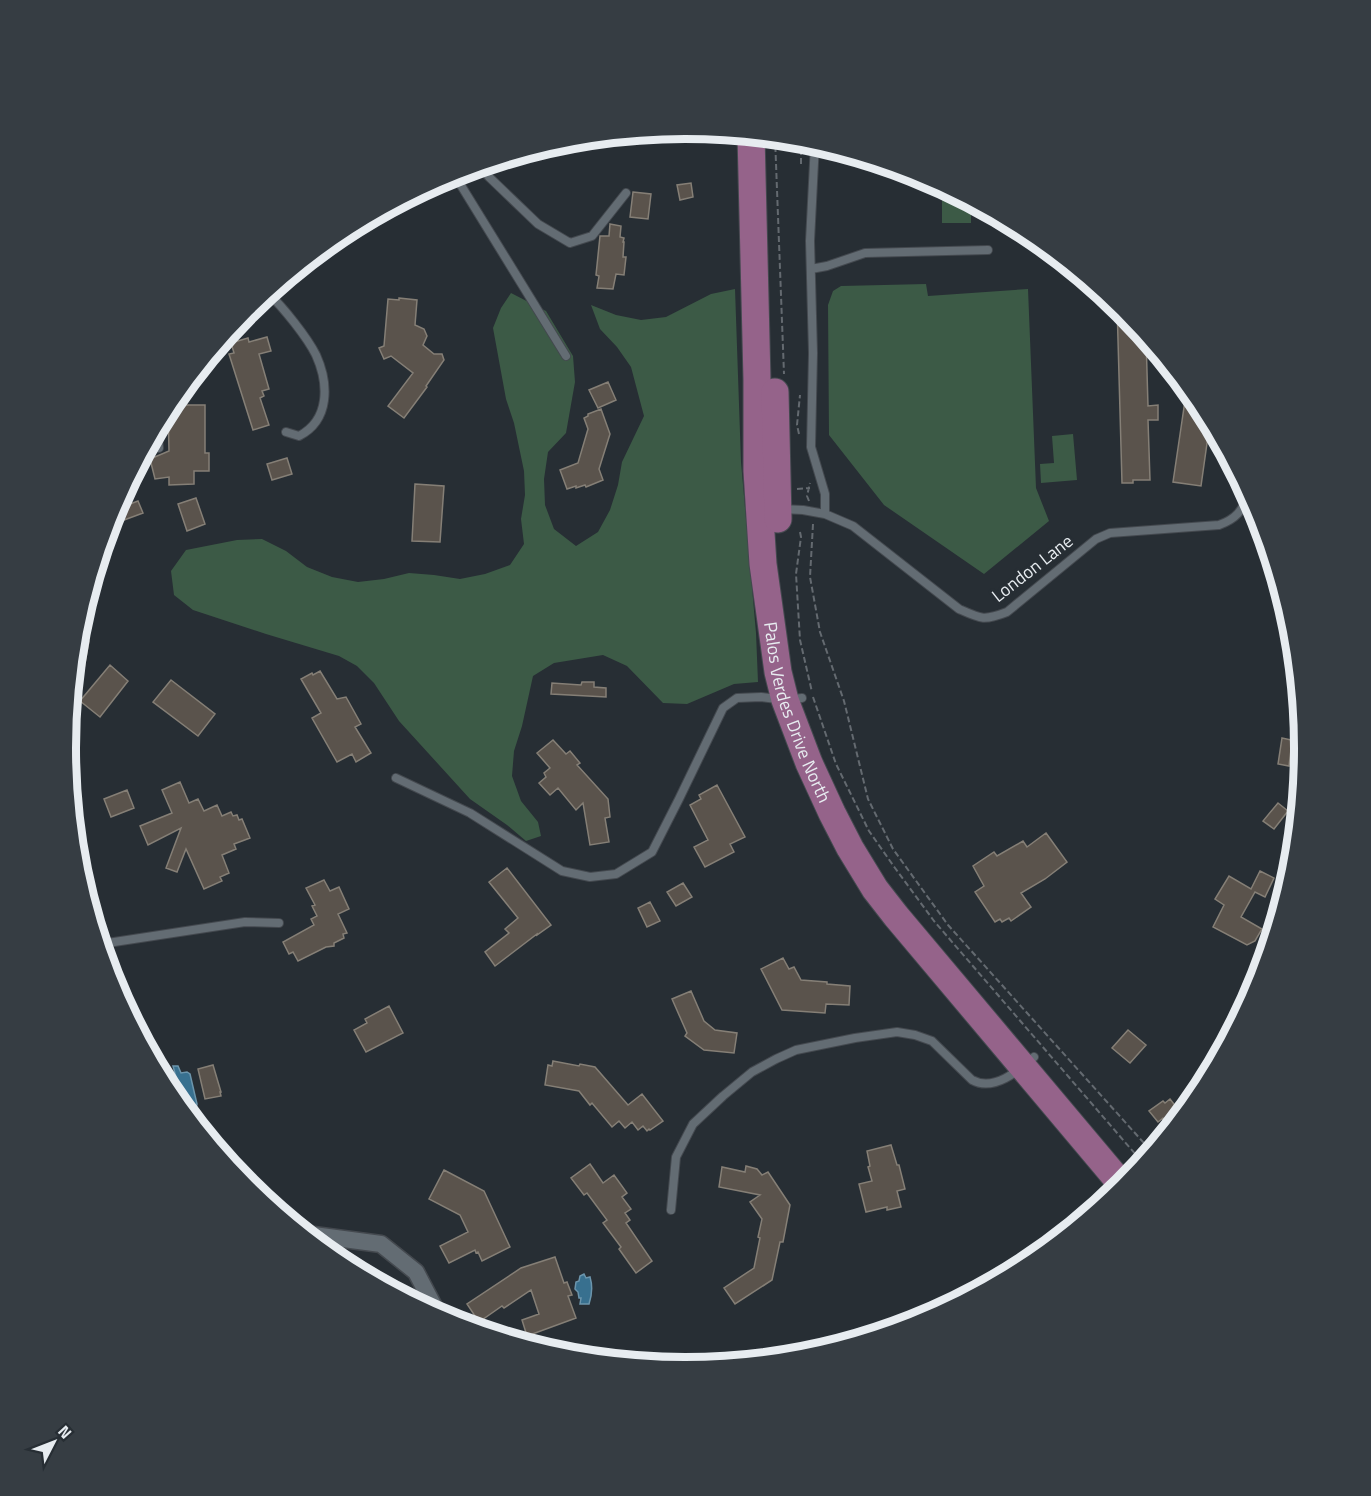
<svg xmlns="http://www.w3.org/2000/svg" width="1371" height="1496" font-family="'Titillium Web',sans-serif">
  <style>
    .green { fill: #3c5a46 }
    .water { fill: #38708f; stroke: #6c95ac; stroke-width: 1.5 }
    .building { fill: #5a534c; stroke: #857f76; stroke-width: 1.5 }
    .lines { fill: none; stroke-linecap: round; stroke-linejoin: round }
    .service-casing { stroke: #44494f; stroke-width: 10 }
    .minor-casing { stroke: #44494f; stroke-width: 19 }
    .primary-casing { stroke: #44494f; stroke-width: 29 }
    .path { stroke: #646a70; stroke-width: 2; stroke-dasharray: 6 3; stroke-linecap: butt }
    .service { stroke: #636c73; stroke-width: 8 }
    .minor { stroke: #636c73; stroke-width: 16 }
    .primary { stroke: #95638a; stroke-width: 27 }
    .labels { text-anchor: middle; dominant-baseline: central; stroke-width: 6; stroke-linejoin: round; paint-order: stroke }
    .street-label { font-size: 18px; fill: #e7ecf0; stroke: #272e34 }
    .rim { fill: none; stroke: #e7ecf0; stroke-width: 8 }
  </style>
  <rect width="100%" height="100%" fill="#272e34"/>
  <!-- green -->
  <path class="green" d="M942,189H947L971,202V223H942Z
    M926,284L928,296L1028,289L1036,488L1049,521L984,574L884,505L829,435L828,305L833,291L841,286Z
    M735,289L741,462L756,633L758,682L734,684L687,704L663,703L627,666L603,655L554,663L533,676L522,726L514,751L512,776L521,801L538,822L541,836L526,841L507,825L470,799L399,721L374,683L357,666L339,656L266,634L193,610L174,595L171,571L186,550L237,540L262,539L286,551L307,567L332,577L358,582L384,579L409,573L434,575L460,579L485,574L510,565L524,544L521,519L525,495L524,471L514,423L506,399L493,328L501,308L511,293L546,311L573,356L575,382L566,433L548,452L544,479L545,505L554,529L576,546L598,532L610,510L618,485L622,462L644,416L631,367L617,347L600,329L591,305L616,315L641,320L666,317L711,294Z
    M1073,434L1077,480L1041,483L1040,464L1054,463L1052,436Z"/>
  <!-- water -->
  <path class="water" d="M173,1066H178L181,1073L187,1072L190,1074L197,1104L196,1109L187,1112L185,1110Z
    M584,1274L586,1278L590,1277C593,1287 592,1295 589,1304H580L581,1298H579L578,1292L575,1289L576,1282L579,1281L580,1276Z"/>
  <!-- building -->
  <path class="building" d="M691,183L693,197L680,200L677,185Z
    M633,192L651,194L648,219L630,217Z
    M610,224L621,226L620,237L624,238L623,242H624L623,257H626L624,275L616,274L613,289L597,288L599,276L596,275L600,236H609Z
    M399,298L417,300L415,325L424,329L427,336L423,345L434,354H442L444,360L426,386L427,387L404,418L388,406L413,373L391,356L384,359L379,348L384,346L388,299L399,300Z
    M1117,304L1124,310L1146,337L1148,406L1158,405V420H1148L1150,480H1133V483H1122Z
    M267,337L271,351L259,354L269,389L262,391L264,396L260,398L269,425L253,430L229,354L234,353L231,343L248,338L249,342Z
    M608,382L616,400L598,408L589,390Z
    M1187,387L1201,404L1210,422L1201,486L1173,482Z
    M170,405H205V453H209V471H194V484L169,485V477L155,479L150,459L169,451L168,408Z
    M601,409L610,434L599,469L603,480L586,487L585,485L576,488V486L567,489L560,470L578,463L588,429L584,418L588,416V414Z
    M287,458L292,474L272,480L267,464Z
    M415,484L444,486L440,542L412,541Z
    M196,498L205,524L187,531L178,504Z
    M138,501L143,513L108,526L114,510Z
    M77,639L89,641L80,691L72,690Z
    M110,665L128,681L100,717L80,701Z
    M320,671L337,699L346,697L361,724L355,727L371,753L356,762L352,754L337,762L312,718L321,713L301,679L312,673L313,675Z
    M171,680L215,714L198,736L153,702Z
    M582,682H594V687L606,688V697L551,694L552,683L581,685Z
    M1282,738L1296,741L1295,751L1291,750L1289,766L1278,764Z
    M553,740L566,754L570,751L580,763L577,765L608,799L610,817L605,818L609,842L590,845L583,803L576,810L558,788L550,795L539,783L546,777L544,773L550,768L537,753Z
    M180,782L189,803L198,799L204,811L217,805L222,816L231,812L233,816L237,815L239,820L242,819L250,838L234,844L236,849L222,855L229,873L220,877L222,881L204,889L186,849L177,872L166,868L181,828L148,845L140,826L172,813L162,790Z
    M717,785L745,837L730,844L734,852L705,867L694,847L708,840L690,805L701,799L699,795Z
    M127,790L134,808L111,817L104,799Z
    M1278,803L1288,811L1274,829L1263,821Z
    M1046,833L1067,862L1045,879L1021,893L1031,907L1011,921L1009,918L1002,922L1000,919L995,922L975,892L984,886L973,866L994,852L997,856L1023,841L1027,847Z
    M507,868L551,925L537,935V934L495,966L485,952L509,933L505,929L518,918L489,882Z
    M1260,871L1274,878L1265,897L1255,892L1241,917L1262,929L1255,941L1247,945L1213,927L1224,905L1215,899L1229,876L1251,889Z
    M324,880L330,891L339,887L349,909L338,914L347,933L343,934L344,938L334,943V946L326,947L298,961L293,952L289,954L283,942L314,925L311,919L317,916L312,906L315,905L306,888Z
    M683,883L692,897L676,906L667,892Z
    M650,902L660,921L647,927L638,908Z
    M783,958L789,969L794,967L801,980L827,982V984L850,986L849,1005L826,1004L825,1013L782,1010L761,969Z
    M691,991L704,1021L715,1030L737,1033L734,1053L704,1050L685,1036L687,1033L672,999Z
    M389,1006L403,1033L366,1052L354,1030L367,1023L365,1019Z
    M1128,1030L1146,1045L1130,1063L1112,1048Z
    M553,1061L579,1066L580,1064L595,1067L628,1105L642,1094L663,1121L650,1130L649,1129L647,1131L643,1126L638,1130L632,1122L625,1128L619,1121L612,1127L592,1103L590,1105L579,1091L545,1085L548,1065L552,1066Z
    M213,1065L221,1092H220L221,1096L205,1099L198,1069Z
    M1170,1099L1181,1113L1167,1124L1163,1118L1158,1122L1149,1111L1163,1101L1165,1103Z
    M891,1145L897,1165H899L905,1189L897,1191L901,1207L887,1210V1207L866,1212L859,1184L872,1181L868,1167L870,1166L867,1151Z
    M590,1164L603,1183L614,1175L627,1193L622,1197L631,1209L625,1213L630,1220L626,1223L652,1261L636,1273L619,1249L621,1247L603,1223L607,1220L587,1193L584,1195L571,1178Z
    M746,1166L757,1169L762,1175L768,1172L790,1205L783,1242H780L772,1280L735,1304L724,1288L754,1268L760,1238L758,1237L762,1219L750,1202L760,1195L719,1187L722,1167L745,1172Z
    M444,1170L484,1191L510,1247L482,1261L478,1252L476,1253L475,1250L449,1263L440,1246L468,1232L460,1215L429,1199Z
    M555,1257L564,1283L567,1282L572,1295L568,1296L576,1318L527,1336L522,1320L539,1314L531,1290L504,1308L502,1306L479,1322L467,1304L521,1268Z"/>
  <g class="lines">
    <defs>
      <path id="service" d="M815,143L810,241L813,353L811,447L825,494V514
        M480,166L489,177L538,224L570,243L592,236L626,193
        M454,174L566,356
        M811,269L827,266L865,253L988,250
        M268,293C283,307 307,337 316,355C329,384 330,420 299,436L286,432
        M157,430L159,448
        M781,509L803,510L825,514L853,526L959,609C981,619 984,621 1007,612L1096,539L1110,533L1219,525C1236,519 1242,511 1249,494
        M396,778L470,813L562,871L590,877L616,874L652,852L679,799L723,708L737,698L761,697L785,700L802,698
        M101,944L245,922L279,923
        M671,1210L676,1157L693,1124L723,1096L752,1072L776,1059L796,1050L855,1038L897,1032L915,1035L932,1041L972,1080C994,1092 1018,1071 1034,1057"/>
      <path id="minor" d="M306,1234L381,1244L416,1272L439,1316"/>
      <g id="primary">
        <path id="s1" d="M751,135L757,380V471L763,564L778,672L785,700L809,763L832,813L850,848L875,889L896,916L1123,1186"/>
        <path d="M775,392L778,519"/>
      </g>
    </defs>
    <!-- service casing -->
    <use href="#service" class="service-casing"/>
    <!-- minor casing -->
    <use href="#minor" class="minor-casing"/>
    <!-- primary casing -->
    <use href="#primary" class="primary-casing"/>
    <!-- path -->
    <path class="path" d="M775,137L784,374
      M801,140V167
      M799,434L797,425L800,395
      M797,489L810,488
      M809,501L807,496L810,483
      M813,524L810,577L820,632L844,701L868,799L893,849L948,925L1152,1152
      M800,532L801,537L796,574L800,640L812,692
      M813,697L836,764L869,831L895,868L934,921L1143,1163"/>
    <!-- service -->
    <use href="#service" class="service"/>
    <!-- minor -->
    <use href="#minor" class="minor"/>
    <!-- primary -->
    <use href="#primary" class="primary"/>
  </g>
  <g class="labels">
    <!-- street labels -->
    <g class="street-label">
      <text transform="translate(1032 568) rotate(-38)">London Lane</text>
      <text stroke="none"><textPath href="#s1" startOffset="582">Palos Verdes Drive North</textPath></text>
    </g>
  </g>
  <!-- crop -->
  <path d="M0 0H1371V1496H0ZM76 748a609 609 0 1 1 1218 0a609 609 0 1 1-1218 0Z" fill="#363d43" fill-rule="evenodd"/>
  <path class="rim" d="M76 748a609 609 0 1 1 1218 0a609 609 0 1 1-1218 0Z"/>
  <!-- north arrow -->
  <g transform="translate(54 1442) rotate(48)" stroke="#272e34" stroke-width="4.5" paint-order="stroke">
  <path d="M0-4.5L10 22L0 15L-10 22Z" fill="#e7ecf0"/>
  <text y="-9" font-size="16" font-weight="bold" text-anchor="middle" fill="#e7ecf0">N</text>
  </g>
</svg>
